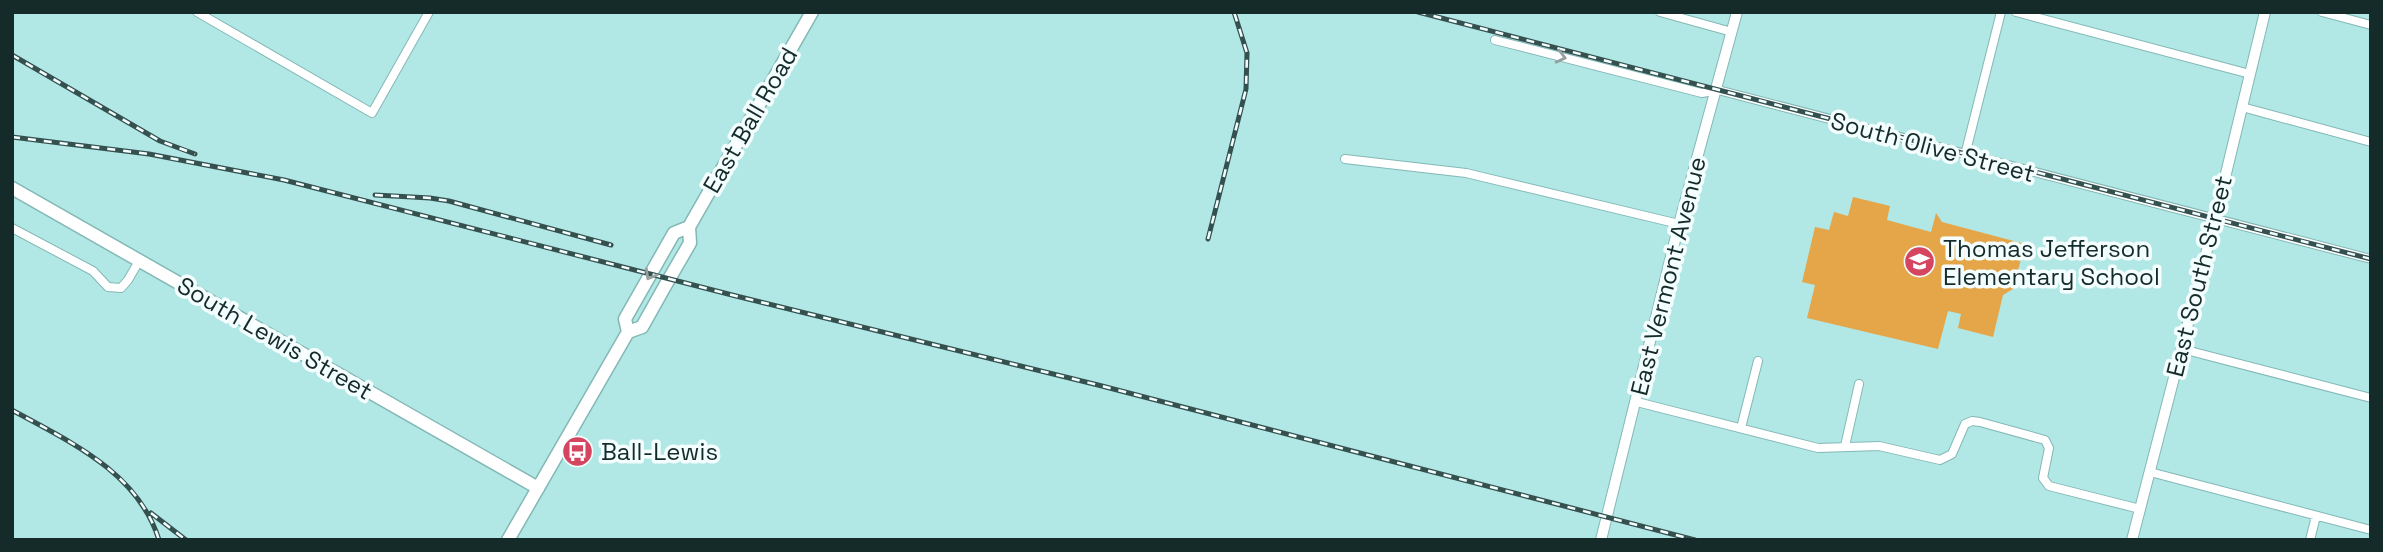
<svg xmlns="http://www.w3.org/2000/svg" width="2383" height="552" font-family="'Space Grotesk',sans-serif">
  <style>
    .green { fill: #e5a649 }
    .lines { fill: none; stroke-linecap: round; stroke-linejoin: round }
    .minor-casing { stroke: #83b8b6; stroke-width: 10 }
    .tertiary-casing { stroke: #83b8b6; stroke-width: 12 }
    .secondary-casing { stroke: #83b8b6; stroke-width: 15 }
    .primary-casing { stroke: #83b8b6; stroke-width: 15 }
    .minor { stroke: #fff; stroke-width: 8 }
    .tertiary { stroke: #fff; stroke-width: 10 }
    .secondary { stroke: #fff; stroke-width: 12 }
    .primary { stroke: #fff; stroke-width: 12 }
    .rail-casing { stroke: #345150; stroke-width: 5 }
    .rail { stroke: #f4fefe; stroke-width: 2.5; stroke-dasharray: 8; stroke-linecap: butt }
    .oneway { stroke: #96a09f }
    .labels { text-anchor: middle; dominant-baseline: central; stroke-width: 7; stroke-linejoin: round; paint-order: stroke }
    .street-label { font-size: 24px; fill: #152b2a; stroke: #f4fefe }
    .poi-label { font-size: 24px; fill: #152b2a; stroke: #f4fefe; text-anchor: start }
  </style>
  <rect width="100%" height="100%" fill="#b1e7e5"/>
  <!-- green -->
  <path class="green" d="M1853,197L1890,206L1887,220L1931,232L1936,213L1942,222L2025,244L2013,289L2003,295L1993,337L1958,328L1961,314L1948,311L1938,349L1807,318L1815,285L1802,282L1815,227L1829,230L1834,212L1848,216Z"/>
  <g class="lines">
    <defs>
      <path id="minor" d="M197,12L372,113L429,12
        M1660,12L1732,32
        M2016,12L2250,74
        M2322,12L2371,25
        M1495,40L1702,93L1718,90L2371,259
        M2242,107L2371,142
        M1965,155L2001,12
        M1345,159L1466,173L1679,224
        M12,228L93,271L108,287L121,288L128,280L139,261
        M2182,349L2371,398
        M1637,402L1818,448L1879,446L1940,460L1952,454L1965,424L1972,421L1980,422L2045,440L2049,448L2043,478L2049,486L2140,509
        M1741,428L1758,361
        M1845,446L1859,384
        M2150,472L2371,530
        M2310,540L2316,516"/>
      <path id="tertiary" d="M1601,540L1679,224L1737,12
        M2132,540L2215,219L2265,12"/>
      <path id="secondary" d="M12,188L538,488"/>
      <path id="primary" d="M628,332L625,319L674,233L689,227
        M508,540L628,332L642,327L665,286L690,243L689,227L812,12"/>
    </defs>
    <!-- minor casing -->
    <use href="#minor" class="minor-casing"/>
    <!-- tertiary casing -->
    <use href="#tertiary" class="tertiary-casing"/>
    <!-- secondary casing -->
    <use href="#secondary" class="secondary-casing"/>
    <!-- primary casing -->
    <use href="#primary" class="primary-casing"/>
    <!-- minor -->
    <use href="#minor" class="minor"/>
    <!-- tertiary -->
    <use href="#tertiary" class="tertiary"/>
    <!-- secondary -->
    <use href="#secondary" class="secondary"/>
    <!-- primary -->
    <use href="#primary" class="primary"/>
    <defs>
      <path id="rail" d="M1418,12L2371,259
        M12,55L160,141L195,154
        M12,137L149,154L284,180L736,296L1098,385L1695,540
        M375,195L430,198L449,201L611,245
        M1208,239L1246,89L1247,53L1234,12
        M12,410C70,442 138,472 159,540
        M151,513L186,540"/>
    </defs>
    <!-- rail casing -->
    <use href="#rail" class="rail-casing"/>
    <!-- rail -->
    <use href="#rail" class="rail"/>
  </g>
  <!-- one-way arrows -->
  <defs><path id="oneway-chevron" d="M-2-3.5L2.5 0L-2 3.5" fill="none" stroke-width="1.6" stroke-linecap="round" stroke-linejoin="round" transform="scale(1.75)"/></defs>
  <g class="oneway">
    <use href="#oneway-chevron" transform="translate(1561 57) rotate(14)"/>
    <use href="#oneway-chevron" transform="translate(650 275) rotate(120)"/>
  </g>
  <!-- icons -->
  <defs>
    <symbol id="school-disc" viewBox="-11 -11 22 22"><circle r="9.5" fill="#d5455f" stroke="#f4fefe"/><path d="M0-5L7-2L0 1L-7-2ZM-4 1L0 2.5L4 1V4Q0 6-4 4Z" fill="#fff"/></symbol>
    <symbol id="bus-disc" viewBox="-11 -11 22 22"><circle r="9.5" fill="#d5455f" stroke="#f4fefe"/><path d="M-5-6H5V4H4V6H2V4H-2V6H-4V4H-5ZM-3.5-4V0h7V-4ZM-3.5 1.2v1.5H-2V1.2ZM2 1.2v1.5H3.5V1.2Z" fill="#fff"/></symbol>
  </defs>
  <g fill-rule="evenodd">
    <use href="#school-disc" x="1902" y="244" width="35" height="35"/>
    <use href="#bus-disc" x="560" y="434" width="35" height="35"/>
  </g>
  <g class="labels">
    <!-- street labels -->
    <g class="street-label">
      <text transform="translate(750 120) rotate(-60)">East Ball Road</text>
      <text transform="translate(1933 147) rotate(15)">South Olive Street</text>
      <text transform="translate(1668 276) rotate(-76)">East Vermont Avenue</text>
      <text transform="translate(2199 276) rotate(-76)">East South Street</text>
      <text transform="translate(275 338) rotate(30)">South Lewis Street</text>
    </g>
    <!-- poi labels -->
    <g class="poi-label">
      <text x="1943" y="248">Thomas Jefferson<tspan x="1943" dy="28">Elementary School</tspan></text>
      <text x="601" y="451">Ball-Lewis</text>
    </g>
  </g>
  <!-- border -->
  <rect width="2383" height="552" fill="none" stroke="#152b2a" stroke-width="28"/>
</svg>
